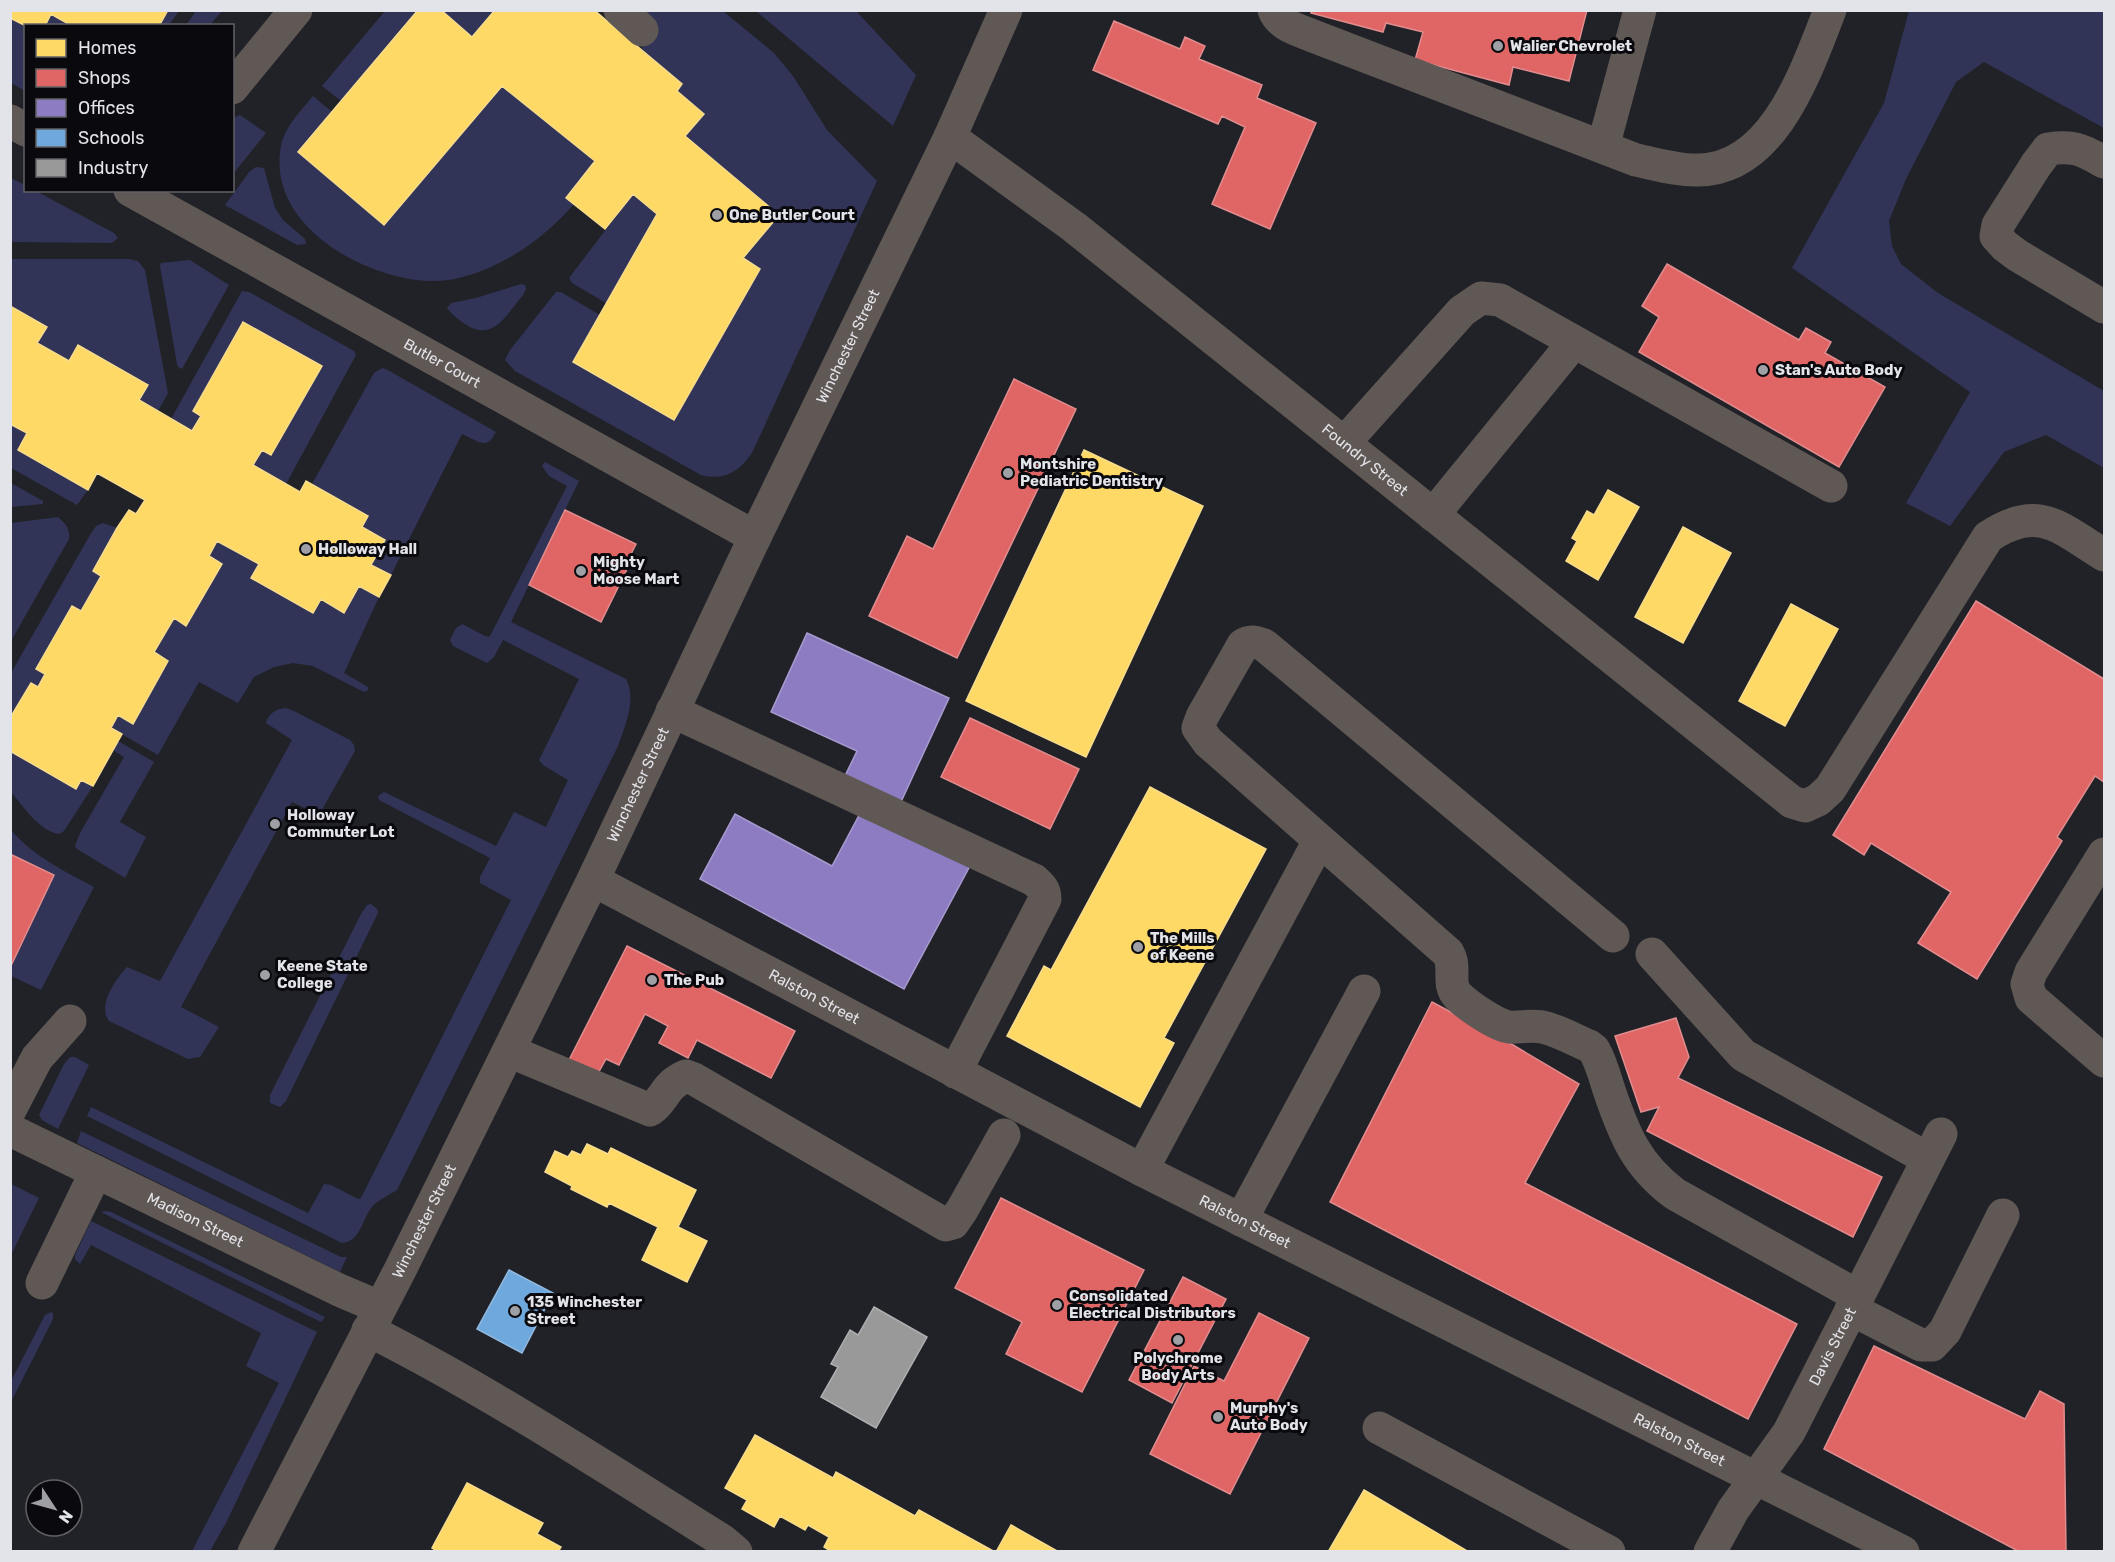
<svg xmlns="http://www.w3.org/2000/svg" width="2115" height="1562" font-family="Rubik,sans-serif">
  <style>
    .green { fill: #313457 }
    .homes { fill: #ffd966; stroke: #f7dc8e; stroke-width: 1.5 }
    .shops { fill: #e06666; stroke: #e18c8e; stroke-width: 1.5 }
    .offices { fill: #8e7cc3; stroke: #a89bcf; stroke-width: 1.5 }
    .schools { fill: #6fa8dc; stroke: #92bae0; stroke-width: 1.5 }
    .industry { fill: #999; stroke: #afb0b1; stroke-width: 1.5 }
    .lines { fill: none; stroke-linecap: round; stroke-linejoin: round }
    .minor { stroke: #605855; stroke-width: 33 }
    .poi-dot { fill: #9fa0a6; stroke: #0a0a0e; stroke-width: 2 }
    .labels { text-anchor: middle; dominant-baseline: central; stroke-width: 6; stroke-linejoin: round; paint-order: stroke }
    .poi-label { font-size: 15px; font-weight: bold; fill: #e3e4ea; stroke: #0a0a0e; text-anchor: start }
    .street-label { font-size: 15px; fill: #e3e4ea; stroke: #0a0a0e }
  </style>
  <rect width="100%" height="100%" fill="#212227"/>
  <!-- green -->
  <path class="green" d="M168,11H179L169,25L159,26Z
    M196,11V10L222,11L210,25H186Z
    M385,11H418L341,101L322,86Z
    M441,11H495L472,37Z
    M636,11H723L774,53L793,76L827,130L877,181L752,453C739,472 724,481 701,475L515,371L505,360L510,350L552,297L556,292H561L600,315L573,362L674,419L760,269L743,258L779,215L685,136L677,91L681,84L641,49L658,29Z
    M756,11H856L916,75L893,126Z
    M1909,11H2104V128L1984,62L1956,82L1906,179L1889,221L1892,246L1901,264L1938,293L2104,391V468L2046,435L2004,452L1950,526L1906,503L1970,392L1792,268L1884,103Z
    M51,14L72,25L45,26Z
    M10,18L25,26V91L11,83Z
    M502,86L595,161L566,198L574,204C541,243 482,283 428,281C362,278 266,224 281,146C285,126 301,111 313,96L332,112L299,152L384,225Z
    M240,115L266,133L233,174V118Z
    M256,167L264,168L275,208L283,220L305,239L306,244L297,245L225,205L250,171Z
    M11,178L25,185L26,190L36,191L114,233L118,238L112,243L11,242Z
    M633,194L657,214L606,303L572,283L569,278Z
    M11,259H129L138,261L145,270L168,393L158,411L139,400L147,384L78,345L69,361L37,343L47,327L11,306Z
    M190,260L229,285L182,369L178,367L177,364L160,266L161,263Z
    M521,284L525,285L526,289L523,295C506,315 493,343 465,324C458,319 452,315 447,308L451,303L476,298Z
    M242,291L249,292L354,351L356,355L286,484L253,465L262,450L272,455L321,367L193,411L201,416L192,431L171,419Z
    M382,368L386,369L496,432C486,452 478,440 462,434L391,575L371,565L385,540L362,527L368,516L312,484L374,373Z
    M10,424L27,433L18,450L88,490L77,505L11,468Z
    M545,462L579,481L511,622L626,679C637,699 625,726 618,746L397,1190C391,1194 382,1198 376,1203C362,1214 363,1241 342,1243L87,1116L91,1107L308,1213L324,1184L331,1185L356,1198L360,1199L362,1196L511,900L480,883V877L490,858L379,800L378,796L384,792L496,846L514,812L546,827L568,780L543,765L539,760L579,679L503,640L494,657L487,663L453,646L450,640L456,628L462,624L485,636L489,637L491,634L567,486L549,476L542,466Z
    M11,483L43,501V504L11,507Z
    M58,517C66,524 70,528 69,539L11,641V523Z
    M103,523L117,528L93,571L101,576L81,611L72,606L37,669L45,674L38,687L31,683L11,718V673L90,535L96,526Z
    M217,541L259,564L251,577L313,613L321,599L344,612L359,586L379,597L344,673L368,687V690L365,692L360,690L313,666L293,663L274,667L254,677L238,703L199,682L158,755L111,728L118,715L133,724L168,661L154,652L174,618L186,625L222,565L209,556Z
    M286,708L294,711L350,740L354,745L355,751L319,815L292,802L181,1007L219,1027L200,1057L188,1059L109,1021C97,1005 116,979 127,967L160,981L292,740L266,723C269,713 276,709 286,708Z
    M118,741L154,762L120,822L146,837L125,878L77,849L75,846L80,833L124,757L113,750Z
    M11,751L76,788L81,780L93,786L64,831L59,834C39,831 23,806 11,792Z
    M11,830C33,856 64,871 94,887L41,990L11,976V968L54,875L11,854Z
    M371,904L377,909L378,913L286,1101L280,1107L270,1103V1095L361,914L367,905Z
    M70,1057H75L89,1065L58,1129L42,1120L39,1115L64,1064Z
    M81,1131L341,1257H347L340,1272L77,1143Z
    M11,1184L39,1198L11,1255Z
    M106,1211L111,1212L325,1317L321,1322L101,1212Z
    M91,1221L317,1332L227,1521L210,1551H192L279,1383L246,1366L261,1333L91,1245L80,1264L75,1259V1255Z
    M51,1312L53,1313V1319L11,1402V1381L45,1315Z"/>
  <!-- homes -->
  <path class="homes" d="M10,10H168L159,26H72L51,14L45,26H26L10,18Z
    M418,10H441L472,37L495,10H594L682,84L677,91L704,114L685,136L779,215L743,258L760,269L674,420L573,362L657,214L633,194L605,229L566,198L595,161L502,86L384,225L298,152Z
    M10,306L47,327L37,343L69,361L78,345L148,385L139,400L192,431L201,416L193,411L243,322L322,366L271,455L262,450L253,465L300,492L306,481L368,516L362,527L385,540L371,565L391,575L379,597L359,586L344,613L321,599L313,613L251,578L259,564L217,541L209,556L222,564L186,626L174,618L154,652L168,661L133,724L118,715L111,728L122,734L93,786L81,780L76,789L10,751V718L31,683L38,687L45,674L36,669L72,606L81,611L101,576L93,571L117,528L129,510L136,514L145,500L97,473L88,490L18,450L27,433L10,424Z
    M1084,450L1203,506L1086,757L966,701Z
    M1608,490L1639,507L1598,580L1566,561L1577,541L1572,538L1587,511L1594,515Z
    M1683,527L1731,553L1683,643L1635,617Z
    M1791,604L1838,629L1785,726L1739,701Z
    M1150,787L1266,849L1164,1038L1174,1043L1140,1107L1007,1036L1044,966L1051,970Z
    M587,1144L608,1154L611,1148L696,1190L678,1227L707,1241L687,1282L642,1260L658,1227L609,1203L607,1207L571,1189L572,1186L545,1172L555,1151L568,1157L572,1151L581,1155Z
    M755,1435L833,1478L836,1472L915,1516L919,1510L995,1552H832L824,1547L829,1537L808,1525L805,1530L780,1516L774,1527L742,1509L747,1500L725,1488Z
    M467,1483L543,1523L537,1534L561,1547L558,1552H438L432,1548Z
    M1364,1490L1469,1552H1328Z
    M1011,1525L1059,1552H996Z"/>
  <!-- shops -->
  <path class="shops" d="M1312,10H1587L1569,81L1513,67L1509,85L1415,60L1423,32L1386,23L1383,32L1311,13Z
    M1114,21L1180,49L1185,37L1205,46L1199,59L1262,85L1257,98L1316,123L1270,229L1212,204L1245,127L1222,116L1218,124L1093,70Z
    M1667,264L1799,340L1806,328L1831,342L1825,353L1885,387L1839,467L1639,352L1659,317L1642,306Z
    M1014,379L1076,409L957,658L869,616L907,536L933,549Z
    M565,510L636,544L630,556L633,557L601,622L529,585Z
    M1976,601L2104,679V782L2095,776L2057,837L2062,841L1977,979L1918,943L1951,892L1871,843L1864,855L1833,835Z
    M970,718L1079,769L1050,829L941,777Z
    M10,854L54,875L10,968Z
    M627,946L795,1031L771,1078L697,1040L688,1058L659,1043L668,1026L645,1014L619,1065L606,1059L597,1075L569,1060Z
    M1432,1002L1513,1045L1579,1084L1525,1183L1797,1324L1748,1419L1330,1202Z
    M1676,1018L1689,1057L1678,1078L1882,1177L1853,1237L1647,1131L1659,1107L1641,1112L1615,1036Z
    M1001,1198L1144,1270L1082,1392L1006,1354L1022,1322L955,1288Z
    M1183,1277L1226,1299L1172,1403L1129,1380Z
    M1259,1313L1309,1338L1230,1494L1150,1454L1194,1366L1224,1381Z
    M1874,1346L2025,1419L2040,1391L2064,1404L2066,1552H2020L1824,1449Z"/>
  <!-- offices -->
  <path class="offices" d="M807,633L949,698L900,804L844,778L857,751L771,712Z
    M864,806L971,864L904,989L700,879L735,814L832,866Z"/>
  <!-- schools -->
  <path class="schools" d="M509,1270L553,1293L522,1353L477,1329Z"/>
  <!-- industry -->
  <path class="industry" d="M874,1307L927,1337L876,1428L821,1397L838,1367L831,1364L850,1330L858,1335Z"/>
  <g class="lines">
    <!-- minor -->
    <g class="minor">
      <path d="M620,10L642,30"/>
      <path d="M1274,10C1280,26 1299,30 1313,36L1636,160C1656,164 1678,171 1699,170C1775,169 1807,68 1830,10"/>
      <path d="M232,88L296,10"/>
      <path d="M10,121L26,130"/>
      <path id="s1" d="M950,137L1074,227L1792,802L1805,806L1818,800L1830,789L1988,537C2039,503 2060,528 2104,555"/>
      <path d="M1603,147L1640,10"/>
      <path d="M2104,162C2082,150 2075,145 2048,149L2036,165L1998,225L1996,236L2005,246L2017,255L2104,307"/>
      <path id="s2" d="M130,190L755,537"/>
      <path d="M1344,443L1462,311L1481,298L1500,300L1831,486"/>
      <path d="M1433,515L1574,342"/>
      <path d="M672,711L1034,880C1041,886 1045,890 1045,899L955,1072"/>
      <path d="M2104,854L2031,972L2027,984L2031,998L2104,1061"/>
      <path id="s3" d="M593,880L1142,1170L1903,1552"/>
      <path d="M1613,936L1264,645C1256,642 1250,640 1243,645L1202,717L1198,728L1208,742L1448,953C1457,968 1446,983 1458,996C1468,1006 1496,1025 1509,1027C1522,1028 1533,1024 1546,1028C1561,1032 1575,1040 1589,1046L1594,1050C1601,1062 1605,1077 1609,1090C1624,1134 1636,1165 1675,1194L1858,1296"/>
      <path d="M1652,954L1743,1055L1928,1159"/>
      <path d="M509,1051L650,1110C666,1099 663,1086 686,1076L694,1079L946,1225L953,1223L962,1210L1004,1135"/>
      <path d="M10,1110L37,1058L70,1021"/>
      <path id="s4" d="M10,1130L339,1290L379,1307"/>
      <path d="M1142,1170L1319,841"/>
      <path d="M1241,1220L1364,991"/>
      <path d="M42,1283L96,1172"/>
      <path d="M1851,1309L1921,1345H1932L1945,1331L2003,1215"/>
      <path d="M368,1330C491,1392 606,1468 723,1541L736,1552"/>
      <path d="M1379,1428L1609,1552"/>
      <path id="s5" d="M254,1552L399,1272L593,880L755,537L950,137L1006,10"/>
      <path id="s6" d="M1710,1552L1733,1510L1789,1432L1941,1134"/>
    </g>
  </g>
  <!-- markers -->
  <g class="poi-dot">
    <circle cx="1498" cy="46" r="6"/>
    <circle cx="717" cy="215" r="6"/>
    <circle cx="1763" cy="370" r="6"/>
    <circle cx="1008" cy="473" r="6"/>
    <circle cx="306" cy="549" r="6"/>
    <circle cx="581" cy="571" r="6"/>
    <circle cx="275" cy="824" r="6"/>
    <circle cx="1138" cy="947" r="6"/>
    <circle cx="265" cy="975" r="6"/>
    <circle cx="652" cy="980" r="6"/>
    <circle cx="1057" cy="1305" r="6"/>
    <circle cx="515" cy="1311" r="6"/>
    <circle cx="1178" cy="1340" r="6"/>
    <circle cx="1218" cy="1417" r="6"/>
  </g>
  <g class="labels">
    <!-- poi labels -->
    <g class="poi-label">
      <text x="1510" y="46">Walier Chevrolet</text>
      <text x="729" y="215">One Butler Court</text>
      <text x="1775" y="370">Stan's Auto Body</text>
      <text x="1020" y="464">Montshire<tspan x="1020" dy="17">Pediatric Dentistry</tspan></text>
      <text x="318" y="549">Holloway Hall</text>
      <text x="593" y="562">Mighty<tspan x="593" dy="17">Moose Mart</tspan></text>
      <text x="287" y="815">Holloway<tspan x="287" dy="17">Commuter Lot</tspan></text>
      <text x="1150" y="938">The Mills<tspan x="1150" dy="17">of Keene</tspan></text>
      <text x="277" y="966">Keene State<tspan x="277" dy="17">College</tspan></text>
      <text x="664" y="980">The Pub</text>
      <text x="1069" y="1296">Consolidated<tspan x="1069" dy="17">Electrical Distributors</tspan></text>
      <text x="527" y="1302">135 Winchester<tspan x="527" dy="17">Street</tspan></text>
      <text x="1178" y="1358" text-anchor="middle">Polychrome<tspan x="1178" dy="17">Body Arts</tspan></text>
      <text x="1230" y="1408">Murphy's<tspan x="1230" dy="17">Auto Body</tspan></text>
    </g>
    <!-- street labels -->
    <g class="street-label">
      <text stroke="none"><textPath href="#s5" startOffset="1344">Winchester Street</textPath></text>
      <text stroke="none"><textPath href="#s2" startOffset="357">Butler Court</textPath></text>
      <text stroke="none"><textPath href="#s1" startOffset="526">Foundry Street</textPath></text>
      <text stroke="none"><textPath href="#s5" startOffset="858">Winchester Street</textPath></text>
      <text stroke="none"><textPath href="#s3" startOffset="250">Ralston Street</textPath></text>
      <text stroke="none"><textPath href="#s4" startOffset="206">Madison Street</textPath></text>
      <text stroke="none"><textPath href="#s5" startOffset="372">Winchester Street</textPath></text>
      <text stroke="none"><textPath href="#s3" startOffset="736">Ralston Street</textPath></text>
      <text stroke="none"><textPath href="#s6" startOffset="240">Davis Street</textPath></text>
      <text stroke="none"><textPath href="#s3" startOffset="1222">Ralston Street</textPath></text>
    </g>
  </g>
  <!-- border -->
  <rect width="2115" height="1562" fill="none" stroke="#e3e4ea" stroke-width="24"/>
  <!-- legend -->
  <rect x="24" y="24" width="210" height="168" fill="#0a0a0e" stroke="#616166" stroke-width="1.5"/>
  <rect x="36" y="39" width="30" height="18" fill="#ffd966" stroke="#616166" stroke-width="1.5"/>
  <text x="78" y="54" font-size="18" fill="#e3e4ea">Homes</text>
  <rect x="36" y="69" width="30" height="18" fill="#e06666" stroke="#616166" stroke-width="1.5"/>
  <text x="78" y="84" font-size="18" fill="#e3e4ea">Shops</text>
  <rect x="36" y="99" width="30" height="18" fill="#8e7cc3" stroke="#616166" stroke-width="1.5"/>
  <text x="78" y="114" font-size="18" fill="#e3e4ea">Offices</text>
  <rect x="36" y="129" width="30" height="18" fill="#6fa8dc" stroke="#616166" stroke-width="1.5"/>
  <text x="78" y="144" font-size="18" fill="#e3e4ea">Schools</text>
  <rect x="36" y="159" width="30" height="18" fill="#999999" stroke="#616166" stroke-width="1.5"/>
  <text x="78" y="174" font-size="18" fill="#e3e4ea">Industry</text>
  <!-- north arrow -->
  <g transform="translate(54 1508) rotate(126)"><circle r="28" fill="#0a0a0e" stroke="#616166" stroke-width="1.5"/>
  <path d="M0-4.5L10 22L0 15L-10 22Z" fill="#9fa0a6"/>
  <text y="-9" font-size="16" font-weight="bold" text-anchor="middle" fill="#e3e4ea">N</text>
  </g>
</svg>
